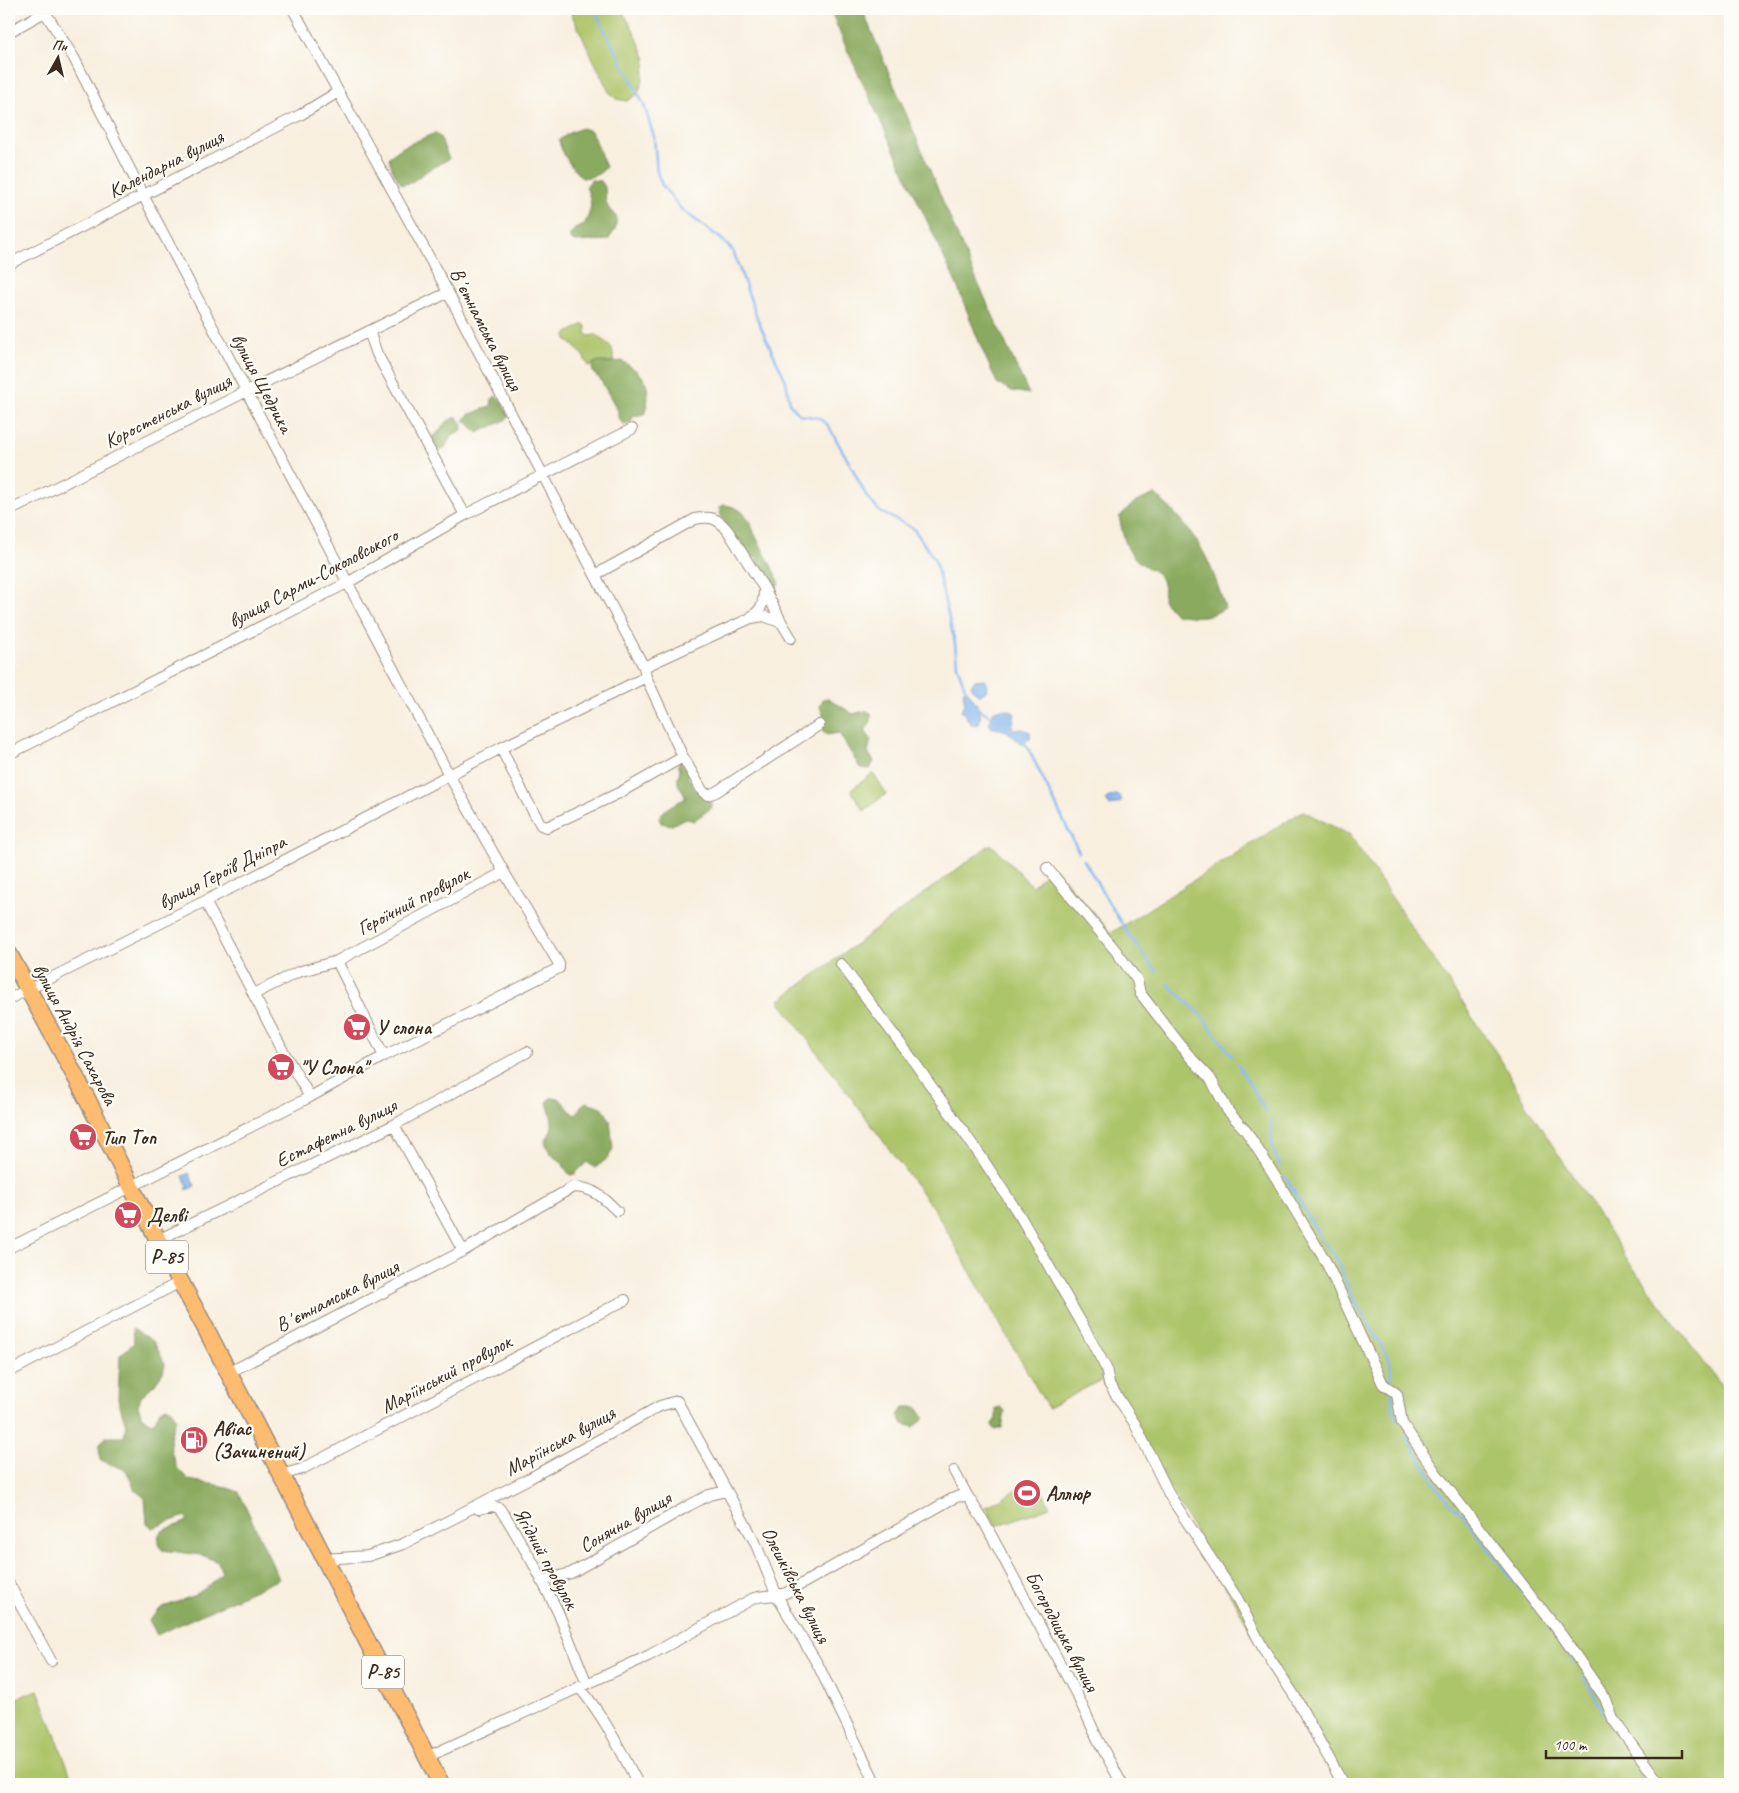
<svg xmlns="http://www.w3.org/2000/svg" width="1739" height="1793" font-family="Caveat,sans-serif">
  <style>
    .green { fill: #adc56a; stroke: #747844 }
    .forest { fill: #8aaa5e; stroke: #626a3e }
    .water { fill: #81b4ee; stroke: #5e6f86 }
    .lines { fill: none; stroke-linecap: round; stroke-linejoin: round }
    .stream { stroke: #81b4ee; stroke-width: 2.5 }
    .street-casing { stroke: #9a8c7e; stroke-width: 12 }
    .primary-casing { stroke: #9a8c7e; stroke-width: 19 }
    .street { stroke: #fff; stroke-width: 10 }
    .primary { stroke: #febc70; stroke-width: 16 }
    .labels { text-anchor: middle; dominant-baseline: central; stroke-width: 4.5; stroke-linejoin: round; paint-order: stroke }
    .shield { fill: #fdfcf7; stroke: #75695f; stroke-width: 1 }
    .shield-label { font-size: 19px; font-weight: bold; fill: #3b2a1e }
    .street-label { font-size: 20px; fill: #3b2a1e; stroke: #fdfcf7 }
    .poi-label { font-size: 20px; font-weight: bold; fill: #3b2a1e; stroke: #fdfcf7; text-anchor: start }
  </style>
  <rect width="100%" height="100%" fill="#fdfcf7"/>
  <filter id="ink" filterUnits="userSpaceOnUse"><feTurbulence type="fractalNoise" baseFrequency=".02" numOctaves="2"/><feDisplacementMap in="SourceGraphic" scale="10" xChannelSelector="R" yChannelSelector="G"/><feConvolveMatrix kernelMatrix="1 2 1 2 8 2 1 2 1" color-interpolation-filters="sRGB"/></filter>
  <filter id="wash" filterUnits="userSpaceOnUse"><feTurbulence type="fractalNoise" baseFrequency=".0096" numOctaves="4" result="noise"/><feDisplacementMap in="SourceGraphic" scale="20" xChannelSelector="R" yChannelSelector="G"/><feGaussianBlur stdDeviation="1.12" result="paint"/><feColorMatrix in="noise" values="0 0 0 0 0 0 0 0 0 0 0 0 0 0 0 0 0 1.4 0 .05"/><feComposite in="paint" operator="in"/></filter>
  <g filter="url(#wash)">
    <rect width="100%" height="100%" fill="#f8efdf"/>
    <!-- green -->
    <path class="green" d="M569,9H621L633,29L646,59L643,80L638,94L627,101L616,99L609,92Z
      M584,324L586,326V333L588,336L597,335C609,347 614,342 613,362H596L589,366L581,353L567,340L566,334Z
      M873,773L886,794L864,811L851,790Z
      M1303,811L1350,835L1501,1060L1526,1105L1631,1265L1730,1397V1784H1338L1150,1453L1101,1380L1048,1408L936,1212L779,1001L991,844L1032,886L1053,867L1111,933Z
      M1036,1479L1050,1507L996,1526L986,1507Z
      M38,1690L74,1784H9V1701Z"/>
    <!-- forest -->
    <path class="forest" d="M830,9H862L972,270L1029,394L1012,391L997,383L981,347L956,283L845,45Z
      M582,128L591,131L606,167C600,175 592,177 582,178C572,169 561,153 559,140L569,133Z
      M435,133L440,137L449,159L428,170L412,182L402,185C395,176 391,168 389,157L403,147Z
      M591,180L601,181C609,190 603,194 607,205C609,210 614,214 617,218L615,230L608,240L574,242L570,239V234L575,229L584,225C592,209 593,203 586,187Z
      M622,361C647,376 651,383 646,413L633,417L630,424L624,425L618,418V411L600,379L593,373L592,366L596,362L606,363Z
      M496,396L501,400L509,417C504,423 487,427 478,433L464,420L468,415L491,406L492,399Z
      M457,417L463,424L462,430L452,435L444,449L438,451L432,448L430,439C444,431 438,423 457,417Z
      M1155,494C1171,508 1187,526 1198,543C1211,563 1218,586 1225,608C1207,619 1196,617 1175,614L1163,600C1168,564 1145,575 1130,552C1124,543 1122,528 1119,517L1134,503Z
      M724,505C733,506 741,509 747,517C752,523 753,533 757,539C765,553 772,567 779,581L778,586L774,591L769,590L757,568V560L743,548V543C732,536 720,520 719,507Z
      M828,698L853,714L865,711L871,713V721L865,731L871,739L868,753L874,761L870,769L860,768L839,733L827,735L823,731L821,722L824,718L820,707L823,699Z
      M680,761L688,770V778L712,803L710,809L693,821L685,818L672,825L661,823L659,818C664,808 675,803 685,799C684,784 673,791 680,770L678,765Z
      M550,1098H559L574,1115L578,1112L581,1106L586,1102L602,1107L610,1120L613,1149L608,1158L595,1168L587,1162L575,1174L570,1175L565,1169L562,1162C552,1157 548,1152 545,1141C556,1126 552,1120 547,1103Z
      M133,1328L154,1342L165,1364L163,1372L154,1385L141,1396L138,1406L142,1417L151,1423L155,1421L160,1410L166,1407L172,1410L176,1418L170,1437L171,1451L177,1468L189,1480L222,1486L239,1492L279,1579L157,1635L149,1620L161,1608L195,1595L210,1585L222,1573L218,1562L202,1555L162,1550C149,1525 173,1531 188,1520L185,1516L152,1528L147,1523L145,1498L135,1490L126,1470L100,1460L99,1446L105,1437H124L126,1425L118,1399L120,1355L134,1343Z
      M904,1407H917L924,1418L914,1427L903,1424L898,1415Z
      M1001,1407L1005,1412L1002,1428L995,1430L992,1425L996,1420V1408Z"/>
    <!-- water -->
    <path class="water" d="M984,679L987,684L986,691L980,695L973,690L971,685L975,680Z
      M967,690C974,700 985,713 978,725L971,724L961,710L965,704L963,692Z
      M1002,709L1009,710L1015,714L1012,727L1015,730L1023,729L1030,732V738L1024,744H1021C1015,739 1011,732 1004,730C997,728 993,730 988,724L994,711Z
      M1115,795L1119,796L1121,799V802L1110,806L1106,800L1107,798Z
      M189,1173L195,1186L187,1190L186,1188L188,1187L183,1176Z"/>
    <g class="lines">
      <!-- stream -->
      <path class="stream" d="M594,9L644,105L654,137L657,172L662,185L681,209L720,238L733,251L759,323L786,381L790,404L800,415L819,418L828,425L851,466L867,497L880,512L913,528L935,560L955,643L957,665L967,694
        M977,708L994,718
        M1023,742L1027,746L1079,852
        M1084,860C1106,898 1128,938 1157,972
        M1168,984L1200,1014L1232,1056
        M1238,1065L1267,1113
        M1271,1120L1272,1147L1280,1166
        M1285,1176L1322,1240L1337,1259L1351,1295L1380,1343L1390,1362L1391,1385
        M1391,1393L1393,1408L1397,1419
        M1405,1435L1431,1476
        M1433,1480C1442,1497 1458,1509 1470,1525C1493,1555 1516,1585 1540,1614
        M1550,1628L1574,1662
        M1583,1675L1607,1718
        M1610,1723L1620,1737"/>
    </g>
  </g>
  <g filter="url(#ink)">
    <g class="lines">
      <defs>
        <path id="street" d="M293,9L442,281L595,575L644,667
          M9,32L50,9
          M9,264L300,115L338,92
          M369,331L377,354L465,515
          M9,511L247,391L447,293
          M595,575L695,519C711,516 718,518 728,531L764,588
          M751,617C763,609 764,602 764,588L782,623
          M646,677L683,757L703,792L708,795L716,792L819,725
          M501,748L525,797L541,825L547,827L619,793L683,757
          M9,754L347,583L465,515L632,429
          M1047,868L1116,951L1137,980L1140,993L1190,1057L1210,1078L1228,1111L1246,1131L1276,1178L1326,1262L1383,1384L1397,1394L1402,1423L1436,1473L1561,1634L1605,1698L1613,1719L1660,1784
          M205,901L283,1051L310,1097
          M337,961L384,1056
          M841,964L912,1059L982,1158L1020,1216L1081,1322L1106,1368L1109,1384L1135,1424L1170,1496L1237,1598L1263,1648L1294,1695L1343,1784
          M254,994L298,972L337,961L504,872
          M9,999L241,883L501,748L646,677L644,667L751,618L764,616L782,623L791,638
          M394,1125L463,1251
          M158,1240L394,1125L527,1052
          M9,1248L310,1097L384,1056L559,968V964L504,872L449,775L143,195L74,58L43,9
          M9,1372L180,1282
          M228,1373L463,1251L573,1187C593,1187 604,1198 617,1211
          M954,1471L968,1497L983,1520L1079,1699L1099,1742L1122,1784
          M281,1475L302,1469L625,1300
          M478,1509L492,1506L499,1508L507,1519L533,1563L558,1612L587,1684
          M458,1515L530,1478L660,1406L677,1401L755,1542L777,1596L818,1665L876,1784
          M325,1559L368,1556L403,1544L464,1513
          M541,1581L571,1573L688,1506L709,1495L726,1491
          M9,1584L51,1661
          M579,1687C604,1716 621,1751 638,1784
          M427,1757L648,1656L754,1598C765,1595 775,1596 786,1593L950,1500L959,1496L968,1497"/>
        <path id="primary" d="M9,954L80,1085L158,1240L206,1329L441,1784"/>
      </defs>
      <!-- street casing -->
      <use href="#street" class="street-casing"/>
      <!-- primary casing -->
      <use href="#primary" class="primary-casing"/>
      <!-- street -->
      <use href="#street" class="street"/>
      <!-- primary -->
      <use href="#primary" class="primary"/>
    </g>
  </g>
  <!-- icons -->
  <defs>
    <symbol id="supermarket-disc" viewBox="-11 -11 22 22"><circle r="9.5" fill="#d1495b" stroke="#fdfcf7"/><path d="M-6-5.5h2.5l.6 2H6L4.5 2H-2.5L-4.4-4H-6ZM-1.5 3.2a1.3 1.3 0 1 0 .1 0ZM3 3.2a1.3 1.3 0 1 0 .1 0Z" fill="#fff"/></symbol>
    <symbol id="fuel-disc" viewBox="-11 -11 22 22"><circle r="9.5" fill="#d1495b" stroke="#fdfcf7"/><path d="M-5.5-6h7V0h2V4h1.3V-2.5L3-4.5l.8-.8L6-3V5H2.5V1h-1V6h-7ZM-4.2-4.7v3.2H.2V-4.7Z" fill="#fff"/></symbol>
    <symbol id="stadium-disc" viewBox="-11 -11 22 22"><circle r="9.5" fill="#d1495b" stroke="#fdfcf7"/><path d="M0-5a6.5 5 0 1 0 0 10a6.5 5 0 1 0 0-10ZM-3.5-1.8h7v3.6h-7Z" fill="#fff"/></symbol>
  </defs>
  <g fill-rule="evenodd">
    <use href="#supermarket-disc" x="341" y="1011" width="32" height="32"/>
    <use href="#supermarket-disc" x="265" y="1051" width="32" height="32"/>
    <use href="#supermarket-disc" x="67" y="1121" width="32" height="32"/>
    <use href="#supermarket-disc" x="112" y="1199" width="32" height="32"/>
    <use href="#fuel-disc" x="178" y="1424" width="32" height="32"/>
    <use href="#stadium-disc" x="1011" y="1477" width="32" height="32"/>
  </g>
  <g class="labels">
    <!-- shield labels -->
    <g class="shield">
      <rect x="146" y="1240.5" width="42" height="33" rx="4"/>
      <rect x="362" y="1655.5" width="42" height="33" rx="4"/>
    </g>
    <g class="shield-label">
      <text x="167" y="1257">Р-85</text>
      <text x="383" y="1672">Р-85</text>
    </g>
    <!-- street labels -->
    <g class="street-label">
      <text transform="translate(166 164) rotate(-27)">Календарна вулиця</text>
      <text transform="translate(486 329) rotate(63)">Вʼєтнамська вулиця</text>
      <text transform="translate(262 383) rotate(62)">вулиця Щедрика</text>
      <text transform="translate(168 411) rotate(-27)">Коростенська вулиця</text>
      <text transform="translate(313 578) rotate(-28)">вулиця Сарми-Соколовського</text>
      <text transform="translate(222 872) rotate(-27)">вулиця Героїв Дніпра</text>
      <text transform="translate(413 901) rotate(-28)">Героїчний провулок</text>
      <text transform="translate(75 1034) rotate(62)">вулиця Андрія Сахарова</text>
      <text transform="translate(336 1133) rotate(-26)">Естафетна вулиця</text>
      <text transform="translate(337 1296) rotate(-27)">Вʼєтнамська вулиця</text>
      <text transform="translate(446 1374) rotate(-28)">Маріїнський провулок</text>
      <text transform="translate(560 1441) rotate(-29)">Маріїнська вулиця</text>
      <text transform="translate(625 1522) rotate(-30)">Сонячна вулиця</text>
      <text transform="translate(546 1558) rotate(61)">Ягідний провулок</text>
      <text transform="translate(796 1585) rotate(63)">Олешківська вулиця</text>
      <text transform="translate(1062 1631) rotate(62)">Богородицька вулиця</text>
    </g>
    <!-- poi labels -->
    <g class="poi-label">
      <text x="376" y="1027">У слона</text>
      <text x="300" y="1067">"У Слона"</text>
      <text x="102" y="1137">Тип Топ</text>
      <text x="147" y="1215">Делві</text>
      <text x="213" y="1428">Авіас<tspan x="213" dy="23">(Зачинений)</tspan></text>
      <text x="1046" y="1493">Аллюр</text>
    </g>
  </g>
  <!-- margin -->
  <rect width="1739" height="1793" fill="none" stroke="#fdfcf7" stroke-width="30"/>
  <!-- north arrow -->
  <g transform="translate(58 58) rotate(8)" stroke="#fdfcf7" stroke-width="4" paint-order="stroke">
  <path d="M0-4L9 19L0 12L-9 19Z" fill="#3b2a1e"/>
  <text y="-8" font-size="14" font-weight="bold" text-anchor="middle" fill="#3b2a1e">Пн</text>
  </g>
  <!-- scale -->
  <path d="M1546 1750v8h136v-8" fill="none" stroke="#3b2a1e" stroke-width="2.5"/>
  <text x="1554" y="1750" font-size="15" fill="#3b2a1e" stroke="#fdfcf7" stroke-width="4" paint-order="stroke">100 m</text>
</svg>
